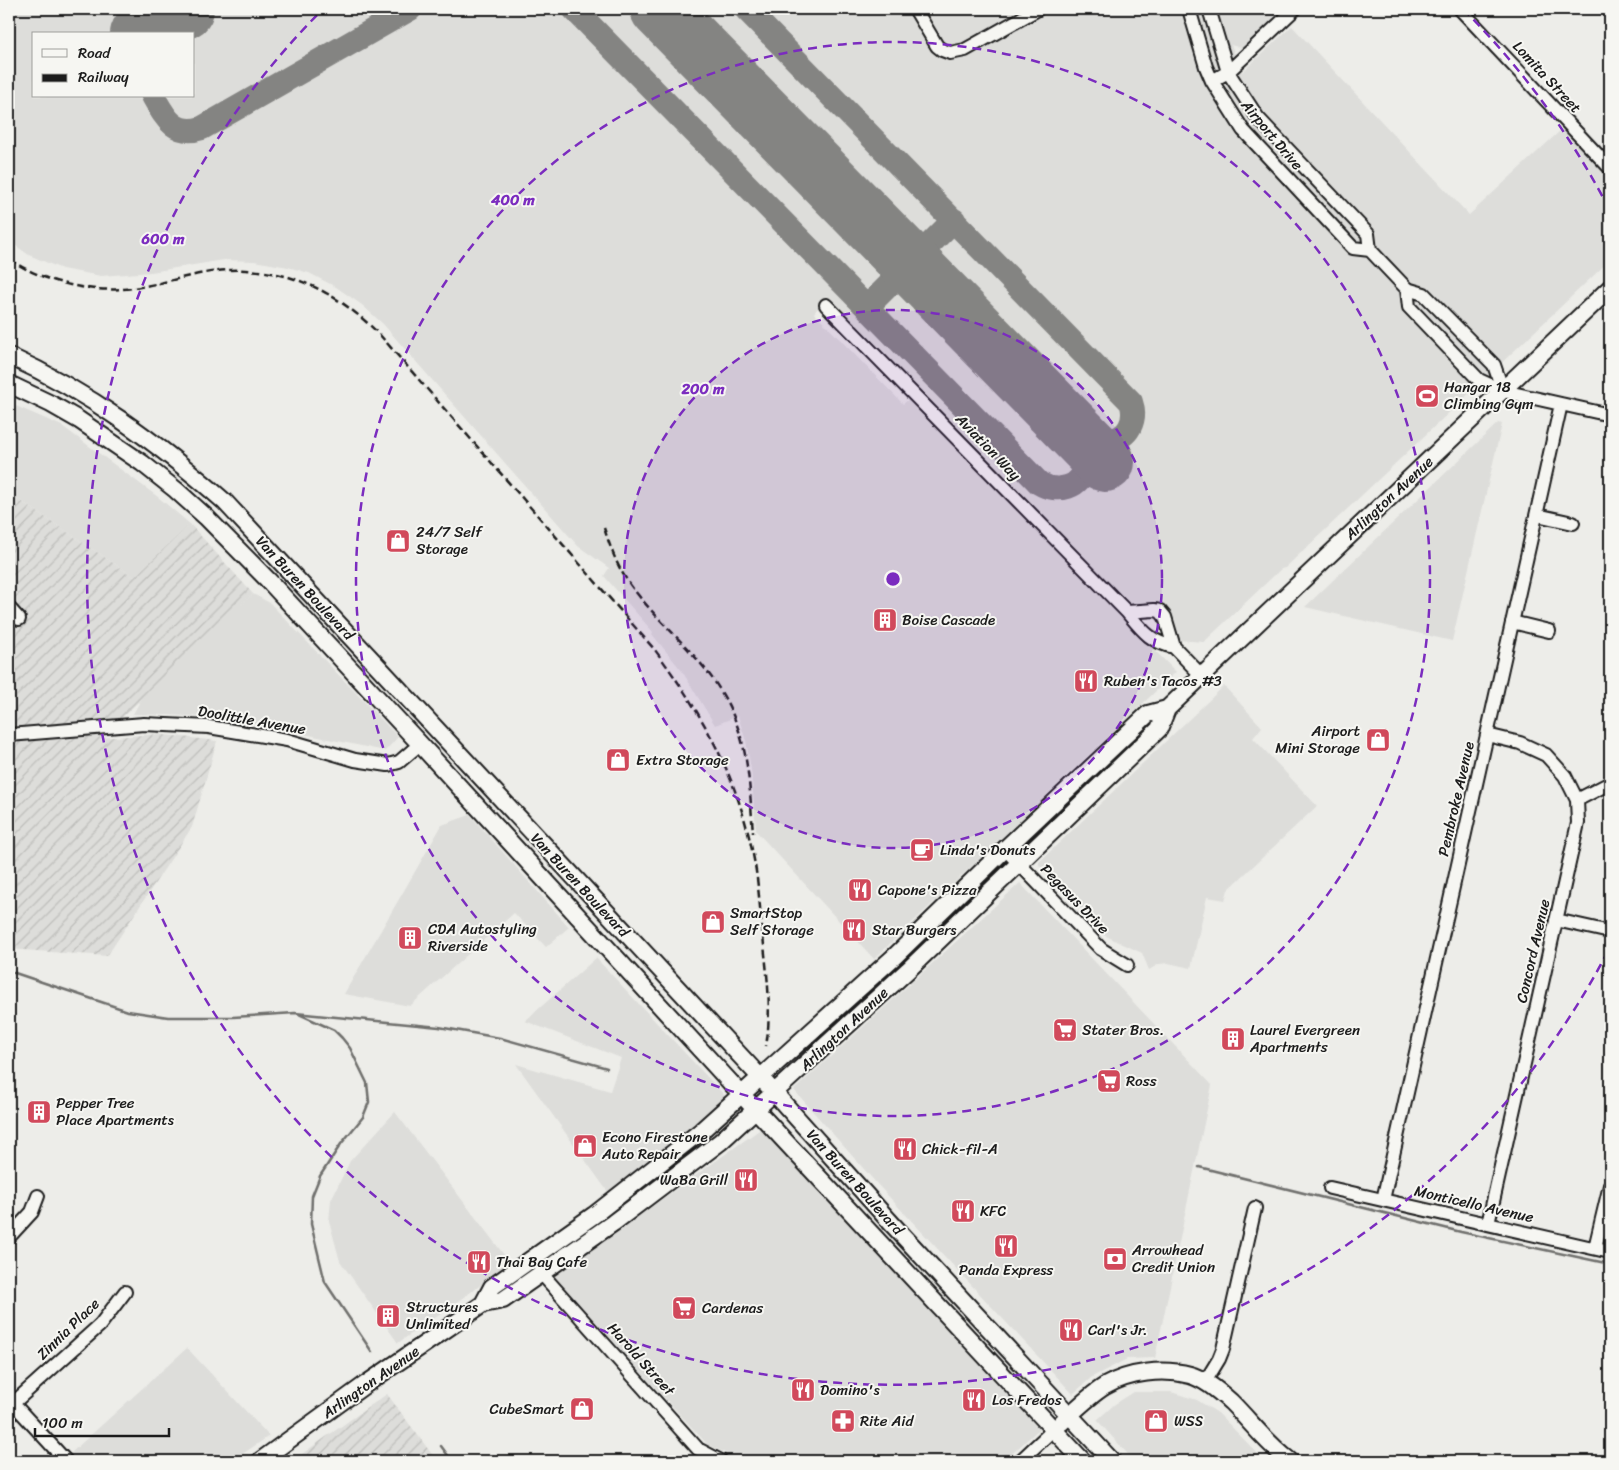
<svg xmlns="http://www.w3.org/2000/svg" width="1619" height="1470" font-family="Sriracha,sans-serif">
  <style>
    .built { fill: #ddddda; fill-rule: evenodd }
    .industrial { fill: url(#industrial-furrows) }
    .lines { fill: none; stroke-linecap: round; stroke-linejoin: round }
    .stream { stroke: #6f6f6d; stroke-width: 2.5 }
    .taxiway { stroke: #848482; stroke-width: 24 }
    .runway { stroke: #848482; stroke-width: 60 }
    .minor-casing { stroke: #1c1c1c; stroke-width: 16 }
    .major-casing { stroke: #1c1c1c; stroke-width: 20 }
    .minor { stroke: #f6f6f2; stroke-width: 12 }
    .major { stroke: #f6f6f2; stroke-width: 16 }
    .rail { stroke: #1c1c1c; stroke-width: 2.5; stroke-dasharray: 8 4; stroke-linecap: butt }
    .ring { fill: none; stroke: #7b2cbf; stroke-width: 2.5; stroke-dasharray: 9 6 }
    .labels { text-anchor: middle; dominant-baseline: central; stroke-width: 4; stroke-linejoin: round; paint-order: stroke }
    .street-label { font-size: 15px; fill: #1c1c1c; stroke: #f6f6f2 }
    .poi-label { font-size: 15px; fill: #1c1c1c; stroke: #f6f6f2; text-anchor: start }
    .centre { fill: #7b2cbf; stroke: #f6f6f2; stroke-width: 2.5 }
    .ring-label { font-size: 15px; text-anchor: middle; font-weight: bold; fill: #7b2cbf; stroke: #f6f6f2; stroke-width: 4; stroke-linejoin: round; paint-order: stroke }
  </style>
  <defs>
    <pattern id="industrial-furrows" width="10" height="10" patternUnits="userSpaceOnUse" patternTransform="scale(1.25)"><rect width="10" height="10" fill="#ddddda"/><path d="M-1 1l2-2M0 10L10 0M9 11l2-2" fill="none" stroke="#bdbdba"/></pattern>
  </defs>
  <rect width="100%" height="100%" fill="#edede9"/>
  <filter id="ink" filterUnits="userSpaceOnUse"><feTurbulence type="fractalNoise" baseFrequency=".02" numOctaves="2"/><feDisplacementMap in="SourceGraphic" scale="10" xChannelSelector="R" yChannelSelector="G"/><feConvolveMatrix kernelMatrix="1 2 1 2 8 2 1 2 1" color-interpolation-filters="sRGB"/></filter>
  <g filter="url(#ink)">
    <!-- built -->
    <path class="built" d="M9,9H1273L1271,11L1277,17L1247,45L1241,48L1231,45L1242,72L1292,26L1469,215L1574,118L1610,155V260L1285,568L1281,569L1204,642L1178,640L1171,617L1141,606L1132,605L1123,599L827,296L814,313L903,404L908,400L1176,672L874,959L756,831L751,769L746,741L738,716L715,725L682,671L652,634L653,632L604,576L609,568L578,546L383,324L362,305L336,287L309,273L288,267L254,261L224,260L151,272L101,276L62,269L29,255L9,241ZM34,34H194V96H34Z
      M9,403L62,426L158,497L190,524L134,577L9,493Z
      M1498,423L1502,424L1452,641L1305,607Z
      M253,594L270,603L398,737L385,751L290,731L215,717L133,714L149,685Z
      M1224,686L1262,727L1253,738L1317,806L1228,890L1225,900L1207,897L1191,968L1168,963L1159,964L1149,970L1142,953L1106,936L1096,929L1082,910L1039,865V862Z
      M470,815L569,927L546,947L514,913L410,1006L344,994L442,825Z
      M1020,883L1212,1085L1155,1358L1127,1359L1092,1377L1073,1394L878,1185L794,1090Z
      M596,958L726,1097L716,1109L608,1192L516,1064L610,1091L621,1058L525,1021Z
      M395,1112L511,1264L398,1343L340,1261L329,1221L331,1200L350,1161Z
      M762,1128L903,1279L1039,1429L1004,1461H797L729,1455L707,1444L553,1277Z
      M187,1348L269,1436L232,1461H62Z
      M1134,1392H1171L1197,1400L1218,1413L1265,1461H1134L1097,1420L1115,1404Z"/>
    <!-- industrial -->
    <path class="industrial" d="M9,493L134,577L190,524L253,594L100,738L157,734L217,741L192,827L107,956L9,949Z
      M387,1394L437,1461H292Z"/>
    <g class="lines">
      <!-- stream -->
      <path class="stream" d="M9,971L128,1011L168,1017H233L295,1013L439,1027L500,1038L607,1068
        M299,1014L334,1030L342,1038L350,1048L367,1083L369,1102L363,1117L341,1144L320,1176L312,1196L311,1224L325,1282L372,1352
        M1199,1167L1461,1232L1610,1264
        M441,1446L452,1461"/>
      <!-- taxiway -->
      <path class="taxiway" d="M574,9L1039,483C1057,494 1083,488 1085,465C1086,456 1083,446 1081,437C1090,438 1100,441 1109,440C1129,439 1137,419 1131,402L746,9
        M141,34V33
        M153,96C165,117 174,137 202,128L410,9
        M867,307L954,220"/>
      <!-- runway -->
      <path class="runway" d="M660,9L1105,462
        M140,34L184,9"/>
      <defs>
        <path id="minor" d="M915,9L937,46L942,50L950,53L965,50L1038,9
          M1189,9L1206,67L1212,81L1243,130L1353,248L1370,250
          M1209,9L1228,72L1258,118L1368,234L1370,250L1407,289L1424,294L1494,365L1503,391
          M1460,9L1610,168
          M1212,81L1228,72L1295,9
          M1407,289L1409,307L1479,380L1503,391L1610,415
          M826,305L1127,612C1142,630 1150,642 1174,647
          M1537,515L1573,523
          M9,608L19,619
          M1127,612L1154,610L1160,611L1165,617L1174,647L1202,676
          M1512,622L1549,631
          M9,735L144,724L209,727L287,740L355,760L388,765L399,762L420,744
          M1487,735L1520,743L1546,755L1565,776L1577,800L1578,823L1488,1224
          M1577,800L1610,783
          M1005,849L1101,949L1127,965
          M1556,920L1610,932
          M1330,1188L1610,1252
          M1383,1200L1561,404
          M9,1237L32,1212L38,1196
          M1595,1248L1610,1185
          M541,1273L698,1449L721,1461
          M1205,1382L1219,1359L1223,1349L1255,1208
          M9,1399L66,1461
          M9,1407L100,1325L125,1292
          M1020,1461L1053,1430"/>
        <path id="major" d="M9,356C89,392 159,444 225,502L761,1078L892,1224L1112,1461
          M9,384L51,404L79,420L142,463L176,490L206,517L268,580L420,744L742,1095L1083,1461
          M483,1304L492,1287L594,1215L701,1131L895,956L1005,849L1148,714L1167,709
          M1061,1423C1075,1410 1089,1396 1105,1386C1129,1372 1163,1368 1190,1375C1205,1379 1220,1392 1231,1402C1251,1422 1267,1444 1290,1461
          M260,1461L366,1384L483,1304L503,1300L613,1223L720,1142L908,970L1159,729L1167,709L1610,288"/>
      </defs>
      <!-- minor casing -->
      <use href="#minor" class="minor-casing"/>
      <!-- major casing -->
      <use href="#major" class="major-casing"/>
      <!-- minor -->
      <use href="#minor" class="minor"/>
      <!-- major -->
      <use href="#major" class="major"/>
      <!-- rail -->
      <path class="rail" d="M9,259C47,284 95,295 140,287C175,281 209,268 245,270C299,272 342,297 379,334L655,650C705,717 740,781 755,865C759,888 760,913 763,936C767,973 772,1009 766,1046
        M604,528C610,546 616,564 627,580C654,620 695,649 720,690C749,737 749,780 753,833"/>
    </g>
  </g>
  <!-- distance rings -->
  <circle cx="893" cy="579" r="269" fill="#7b2cbf" fill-opacity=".12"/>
  <g class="ring">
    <circle cx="893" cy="579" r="269"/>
    <circle cx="893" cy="579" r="537"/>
    <path d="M1608 951A806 806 0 1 1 323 9M1463 9A806 806 0 0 1 1608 207"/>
  </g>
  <!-- icons -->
  <defs>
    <symbol id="stadium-square" viewBox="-11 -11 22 22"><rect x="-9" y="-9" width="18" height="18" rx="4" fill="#d1495b" stroke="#f6f6f2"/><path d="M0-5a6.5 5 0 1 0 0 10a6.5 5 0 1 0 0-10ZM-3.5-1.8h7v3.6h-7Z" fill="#fff"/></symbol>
    <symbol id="shop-square" viewBox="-11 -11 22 22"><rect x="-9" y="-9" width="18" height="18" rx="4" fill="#d1495b" stroke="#f6f6f2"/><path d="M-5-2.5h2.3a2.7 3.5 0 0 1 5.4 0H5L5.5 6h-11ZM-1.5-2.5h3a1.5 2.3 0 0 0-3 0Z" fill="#fff"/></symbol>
    <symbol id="building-square" viewBox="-11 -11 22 22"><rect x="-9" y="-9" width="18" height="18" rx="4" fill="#d1495b" stroke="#f6f6f2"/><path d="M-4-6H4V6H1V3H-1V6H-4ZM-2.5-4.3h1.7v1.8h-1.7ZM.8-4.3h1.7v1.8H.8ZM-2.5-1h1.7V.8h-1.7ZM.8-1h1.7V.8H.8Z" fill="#fff"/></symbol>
    <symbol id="restaurant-square" viewBox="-11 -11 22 22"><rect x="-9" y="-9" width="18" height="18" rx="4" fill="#d1495b" stroke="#f6f6f2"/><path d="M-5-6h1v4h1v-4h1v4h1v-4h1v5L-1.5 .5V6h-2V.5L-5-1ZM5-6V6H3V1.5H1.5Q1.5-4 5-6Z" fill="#fff"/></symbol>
    <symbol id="cafe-square" viewBox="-11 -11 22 22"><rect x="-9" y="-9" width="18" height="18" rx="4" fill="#d1495b" stroke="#f6f6f2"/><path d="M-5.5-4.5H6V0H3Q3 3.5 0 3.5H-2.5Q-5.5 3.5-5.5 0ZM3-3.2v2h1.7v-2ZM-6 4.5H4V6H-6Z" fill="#fff"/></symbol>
    <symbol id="supermarket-square" viewBox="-11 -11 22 22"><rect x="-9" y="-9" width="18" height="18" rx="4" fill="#d1495b" stroke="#f6f6f2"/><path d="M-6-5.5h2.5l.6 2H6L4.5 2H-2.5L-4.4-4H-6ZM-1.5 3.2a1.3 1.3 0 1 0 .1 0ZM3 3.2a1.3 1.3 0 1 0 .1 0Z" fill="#fff"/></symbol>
    <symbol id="bank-square" viewBox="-11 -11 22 22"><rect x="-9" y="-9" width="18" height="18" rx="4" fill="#d1495b" stroke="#f6f6f2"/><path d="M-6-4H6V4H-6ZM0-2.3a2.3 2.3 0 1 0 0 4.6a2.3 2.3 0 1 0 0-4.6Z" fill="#fff"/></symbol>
    <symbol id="pharmacy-square" viewBox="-11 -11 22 22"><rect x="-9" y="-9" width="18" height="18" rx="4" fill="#d1495b" stroke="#f6f6f2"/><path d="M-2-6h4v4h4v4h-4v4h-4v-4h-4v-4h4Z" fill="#fff"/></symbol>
  </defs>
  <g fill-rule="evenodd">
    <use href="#stadium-square" x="1413" y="382" width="28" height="28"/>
    <use href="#shop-square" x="384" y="527" width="28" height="28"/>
    <use href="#building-square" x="871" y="606" width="28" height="28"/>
    <use href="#restaurant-square" x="1072" y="667" width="28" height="28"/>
    <use href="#shop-square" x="1364" y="726" width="28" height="28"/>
    <use href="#shop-square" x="604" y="746" width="28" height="28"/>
    <use href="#cafe-square" x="908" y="836" width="28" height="28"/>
    <use href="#restaurant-square" x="846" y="876" width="28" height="28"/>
    <use href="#shop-square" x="699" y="908" width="28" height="28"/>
    <use href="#restaurant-square" x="840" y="916" width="28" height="28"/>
    <use href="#building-square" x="396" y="924" width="28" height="28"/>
    <use href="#supermarket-square" x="1051" y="1016" width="28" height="28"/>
    <use href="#building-square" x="1219" y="1025" width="28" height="28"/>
    <use href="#supermarket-square" x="1095" y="1067" width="28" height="28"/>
    <use href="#building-square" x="25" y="1098" width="28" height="28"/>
    <use href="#shop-square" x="571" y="1132" width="28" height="28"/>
    <use href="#restaurant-square" x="891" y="1135" width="28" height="28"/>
    <use href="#restaurant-square" x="732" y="1166" width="28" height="28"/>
    <use href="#restaurant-square" x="949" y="1197" width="28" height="28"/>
    <use href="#restaurant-square" x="992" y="1232" width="28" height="28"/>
    <use href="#bank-square" x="1101" y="1245" width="28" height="28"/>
    <use href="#restaurant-square" x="465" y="1248" width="28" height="28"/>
    <use href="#supermarket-square" x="670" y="1294" width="28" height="28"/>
    <use href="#building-square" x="374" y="1302" width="28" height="28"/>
    <use href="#restaurant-square" x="1057" y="1316" width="28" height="28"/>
    <use href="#restaurant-square" x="789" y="1376" width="28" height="28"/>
    <use href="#restaurant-square" x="960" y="1386" width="28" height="28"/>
    <use href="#shop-square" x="568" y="1395" width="28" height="28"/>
    <use href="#pharmacy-square" x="829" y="1407" width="28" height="28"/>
    <use href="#shop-square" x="1142" y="1407" width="28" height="28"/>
  </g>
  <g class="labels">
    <!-- street labels -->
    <g class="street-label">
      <text transform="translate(1547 77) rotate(47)">Lomita Street</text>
      <text transform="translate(1272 135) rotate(50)">Airport Drive</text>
      <text transform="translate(988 447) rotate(46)">Aviation Way</text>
      <text transform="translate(1389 498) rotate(-43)">Arlington Avenue</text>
      <text transform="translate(305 588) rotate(47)">Van Buren Boulevard</text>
      <text transform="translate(252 720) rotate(10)">Doolittle Avenue</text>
      <text transform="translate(1456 799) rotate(-77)">Pembroke Avenue</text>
      <text transform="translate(580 885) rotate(47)">Van Buren Boulevard</text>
      <text transform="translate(1075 899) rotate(46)">Pegasus Drive</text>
      <text transform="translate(1533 951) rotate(-77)">Concord Avenue</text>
      <text transform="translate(844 1029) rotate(-43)">Arlington Avenue</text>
      <text transform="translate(855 1182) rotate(48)">Van Buren Boulevard</text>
      <text transform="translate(1474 1204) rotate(13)">Monticello Avenue</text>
      <text transform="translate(68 1329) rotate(-44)">Zinnia Place</text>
      <text transform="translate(641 1359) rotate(48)">Harold Street</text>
      <text transform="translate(371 1382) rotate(-35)">Arlington Avenue</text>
    </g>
    <!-- poi labels -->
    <g class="poi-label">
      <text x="1444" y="387">Hangar 18<tspan x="1444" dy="17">Climbing Gym</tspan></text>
      <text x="416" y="532">24/7 Self<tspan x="416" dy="17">Storage</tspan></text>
      <text x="902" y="620">Boise Cascade</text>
      <text x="1104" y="681">Ruben's Tacos #3</text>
      <text x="1360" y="731" text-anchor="end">Airport<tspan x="1360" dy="17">Mini Storage</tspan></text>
      <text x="636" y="760">Extra Storage</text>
      <text x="940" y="850">Linda's Donuts</text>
      <text x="878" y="890">Capone's Pizza</text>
      <text x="730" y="913">SmartStop<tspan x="730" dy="17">Self Storage</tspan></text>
      <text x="428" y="929">CDA Autostyling<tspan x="428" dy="17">Riverside</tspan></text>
      <text x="872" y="930">Star Burgers</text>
      <text x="1082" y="1030">Stater Bros.</text>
      <text x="1250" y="1030">Laurel Evergreen<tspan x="1250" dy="17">Apartments</tspan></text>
      <text x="1126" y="1081">Ross</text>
      <text x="56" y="1103">Pepper Tree<tspan x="56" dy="17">Place Apartments</tspan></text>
      <text x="602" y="1137">Econo Firestone<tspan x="602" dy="17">Auto Repair</tspan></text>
      <text x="922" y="1149">Chick-fil-A</text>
      <text x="728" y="1180" text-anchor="end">WaBa Grill</text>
      <text x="980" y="1211">KFC</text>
      <text x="1132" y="1250">Arrowhead<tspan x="1132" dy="17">Credit Union</tspan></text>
      <text x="496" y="1262">Thai Bay Cafe</text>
      <text x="1006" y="1270" text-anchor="middle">Panda Express</text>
      <text x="406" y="1307">Structures<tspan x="406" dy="17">Unlimited</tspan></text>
      <text x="702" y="1308">Cardenas</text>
      <text x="1088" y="1330">Carl's Jr.</text>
      <text x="820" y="1390">Domino's</text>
      <text x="992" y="1400">Los Fredos</text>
      <text x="564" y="1409" text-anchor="end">CubeSmart</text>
      <text x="860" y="1421">Rite Aid</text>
      <text x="1174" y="1421">WSS</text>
    </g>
  </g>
  <circle cx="893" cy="579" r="8" class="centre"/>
  <g class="ring-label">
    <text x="513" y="205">400 m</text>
    <text x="163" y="244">600 m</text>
    <text x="703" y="394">200 m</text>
  </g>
  <!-- margin -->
  <rect width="1619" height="1470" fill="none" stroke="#f6f6f2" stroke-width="30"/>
  <rect x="15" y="15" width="1589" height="1440" fill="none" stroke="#1c1c1c" stroke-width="2" filter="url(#ink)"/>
  <!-- legend -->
  <rect x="32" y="32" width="162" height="65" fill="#f6f6f2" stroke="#9f9f9c"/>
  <rect x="42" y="49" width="25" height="8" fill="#f6f6f2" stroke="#9f9f9c"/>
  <text x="78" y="58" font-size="15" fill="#1c1c1c">Road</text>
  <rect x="42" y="74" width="25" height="8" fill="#1c1c1c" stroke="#9f9f9c"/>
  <text x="78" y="82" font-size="15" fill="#1c1c1c">Railway</text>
  <!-- scale -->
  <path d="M35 1428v8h134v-8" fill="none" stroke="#1c1c1c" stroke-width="2.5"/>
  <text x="42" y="1428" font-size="15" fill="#1c1c1c" stroke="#f6f6f2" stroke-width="4" paint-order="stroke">100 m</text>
</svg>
